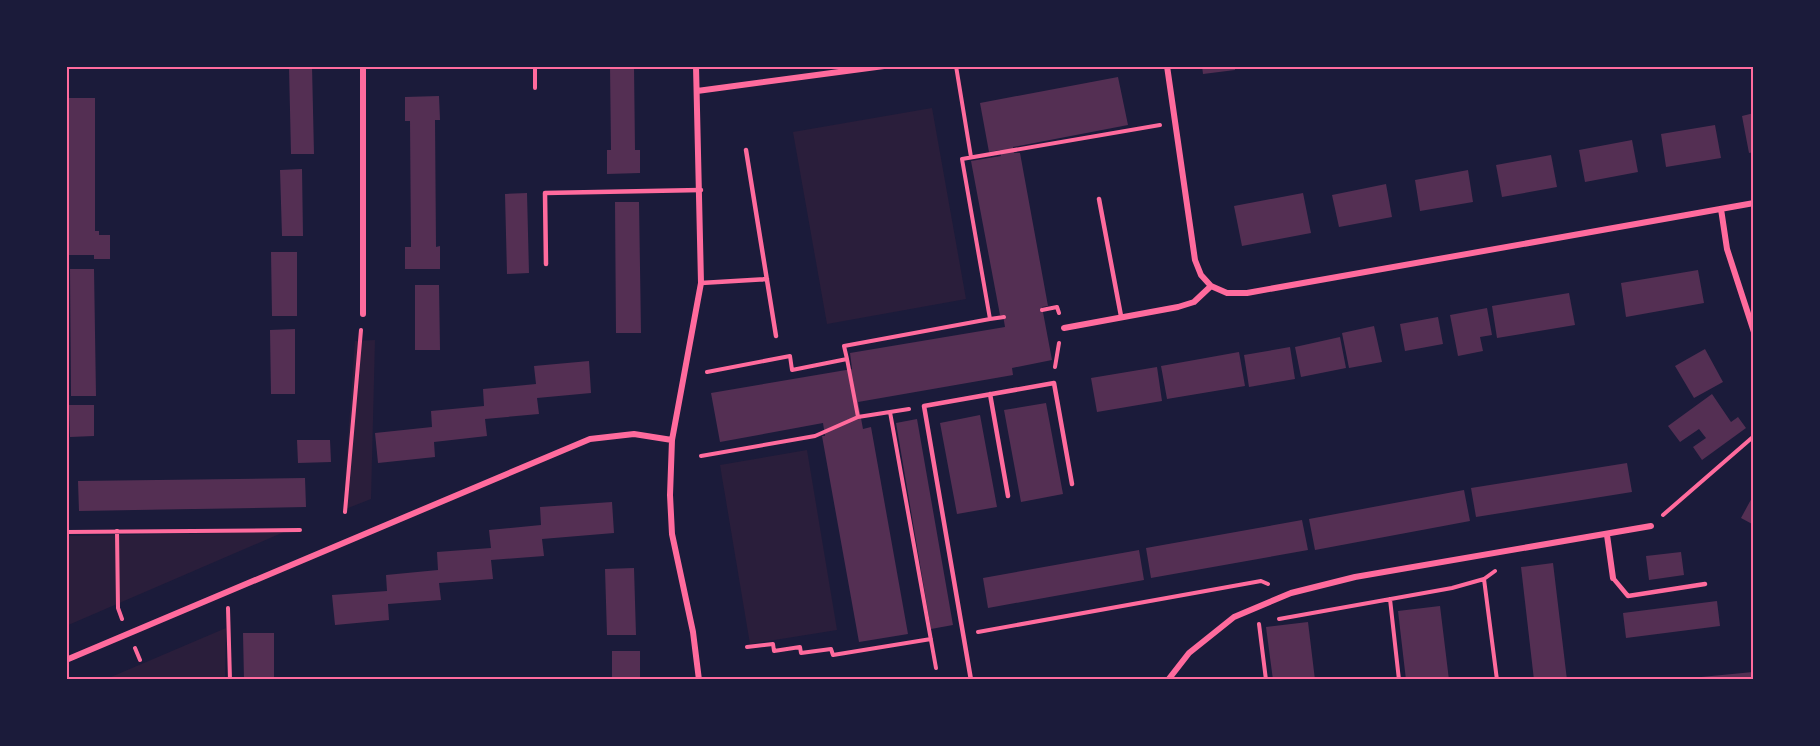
<svg xmlns="http://www.w3.org/2000/svg" width="1820" height="746" font-family="'DejaVu Sans',sans-serif">
  <style>
    .green { fill: #2a1e3b }
    .building { fill: #542f53 }
    .lines { fill: none; stroke-linecap: round; stroke-linejoin: round }
    .path { stroke: #ff6b9d; stroke-width: 4 }
    .service { stroke: #ff6b9d; stroke-width: 4.5 }
    .minor { stroke: #ff6b9d; stroke-width: 6 }
    .neatline { fill: none; stroke: #ff6b9d; stroke-width: 2 }
  </style>
  <rect width="100%" height="100%" fill="#1b1b3a"/>
  <!-- green -->
  <path class="green" d="M932,108L966,299L827,324L793,132Z
    M375,340L371,499L343,510L355,341Z
    M807,450L837,630L750,644L720,465Z
    M284,532L66,626V536Z
    M226,628L225,680H104Z"/>
  <!-- building -->
  <path class="building" d="M289,66H312L314,154H291Z
    M610,66H634L635,150H640V173L607,174V150H611Z
    M1202,66H1235V70L1203,74Z
    M1118,77L1128,125L1013,147L1014,153H1020L1048,306L1042,307L1052,360L1012,368L1013,375L858,402L863,429L871,427L908,634L859,642L822,436H825L823,423L720,442L711,393L852,369L850,353L1005,327L1003,315H1000L971,161L1001,156L1000,150L989,152L980,103Z
    M439,96L440,120H435L436,247L440,246V269H405V247H411L410,121H405V97Z
    M69,98H95V231H99V235H110V259H94V255H66V232H69Z
    M1754,113V152L1749,153L1742,116Z
    M1715,125L1721,158L1666,167L1661,134Z
    M1632,140L1638,172L1585,182L1579,150Z
    M1551,155L1557,187L1502,197L1496,165Z
    M302,169L303,236H282L280,170Z
    M1468,170L1473,202L1420,211L1415,180Z
    M1386,184L1392,217L1339,227L1332,195Z
    M527,193L529,273L507,274L505,194Z
    M1303,193L1311,233L1242,246L1234,206Z
    M615,202H639L641,333H616Z
    M271,252H297V316H272Z
    M70,269H94L96,396H71Z
    M1698,270L1704,303L1626,317L1621,283Z
    M415,285H439L440,350H415Z
    M1569,293L1575,325L1497,338L1492,306Z
    M1487,308L1492,335L1480,337L1483,351L1458,356L1450,315Z
    M1438,317L1443,344L1405,351L1400,324Z
    M1374,326L1382,362L1349,368L1342,333Z
    M295,329V394H271L270,330Z
    M1340,337L1346,368L1301,377L1295,347Z
    M1290,347L1295,379L1249,387L1244,355Z
    M1705,349L1723,382L1694,398L1675,366Z
    M1239,352L1245,386L1167,399L1161,366Z
    M589,361L591,393L537,398L539,414L485,419L487,436L434,442L435,457L378,463L375,433L432,427L431,411L484,406L483,389L536,384L534,366Z
    M1157,367L1162,401L1097,412L1091,378Z
    M1712,394L1731,422L1738,417L1746,428L1702,460L1693,447L1706,438L1699,429L1680,442L1668,426Z
    M1046,403L1063,494L1021,502L1004,410Z
    M69,405H94V436L70,437Z
    M980,415L997,507L957,514L940,423Z
    M917,419L953,625L931,629L896,423Z
    M297,440H330L331,462L298,463Z
    M1627,463L1632,492L1476,517L1471,488Z
    M305,478L306,507L79,511L78,481Z
    M1464,490L1470,521L1315,550L1309,519Z
    M1754,494V525L1741,518Z
    M612,502L614,533L542,539L544,556L491,560L493,579L439,583L441,600L388,604L389,620L335,625L332,595L387,591L386,575L438,570L437,552L491,548L489,530L541,525L540,507Z
    M1302,520L1308,550L1151,578L1146,548Z
    M1139,550L1144,580L988,608L983,578Z
    M1681,552L1684,575L1649,580L1646,556Z
    M1553,563L1567,680H1534L1521,567Z
    M634,568L636,635H607L605,569Z
    M1717,601L1720,626L1626,638L1623,613Z
    M1440,606L1449,680H1406L1398,611Z
    M1308,622L1315,680H1273L1266,627Z
    M243,633H274V680H244Z
    M612,651H640V680H612Z
    M1753,672L1754,680H1691V678Z"/>
  <g class="lines">
    <!-- path -->
    <path class="path" d="M956,66L971,157
      M535,88V66
      M1042,310L1057,307L1059,313
      M990,319L1004,317
      M847,359L858,417
      M1055,367L1059,343
      M707,372L790,356L792,370L847,359L844,346L990,319L962,159L1160,125
      M890,412L936,668
      M701,456L815,436L858,417L909,409
      M345,512L361,330
      M1663,515L1754,436
      M117,531L118,608L122,619
      M66,532L300,530
      M1484,579L1497,680
      M1390,599L1399,680
      M228,608L230,680
      M1279,619L1452,588L1484,579L1495,571
      M1259,624L1266,680
      M978,632L1261,581L1268,584
      M747,647L773,644L774,651L800,647L801,653L831,649L833,655L931,639
      M135,648L140,660"/>
    <!-- service -->
    <path class="service" d="M746,150L776,336
      M1099,199L1121,316
      M546,264L545,193L701,190
      M701,283L767,279
      M990,394L1008,496
      M1613,578L1628,596L1705,584
      M971,680L924,406L1054,383L1072,484"/>
    <!-- minor -->
    <path class="minor" d="M696,66L701,283L672,440L670,495L672,534L693,632L699,680
      M1167,66L1195,260L1201,275L1211,286
      M697,91L884,66
      M1721,209L1727,249L1754,332
      M363,314V66
      M1064,328L1178,307L1194,302L1211,286L1227,293H1247L1754,203
      M1607,535L1613,578
      M66,660L590,439L634,434L672,440
      M1168,680L1189,653L1234,617L1291,593L1355,577L1651,526"/>
  </g>
  <!-- border -->
  <rect width="1820" height="746" fill="none" stroke="#1b1b3a" stroke-width="135"/>
  <rect x="68" y="68" width="1684" height="610" class="neatline"/>
</svg>
